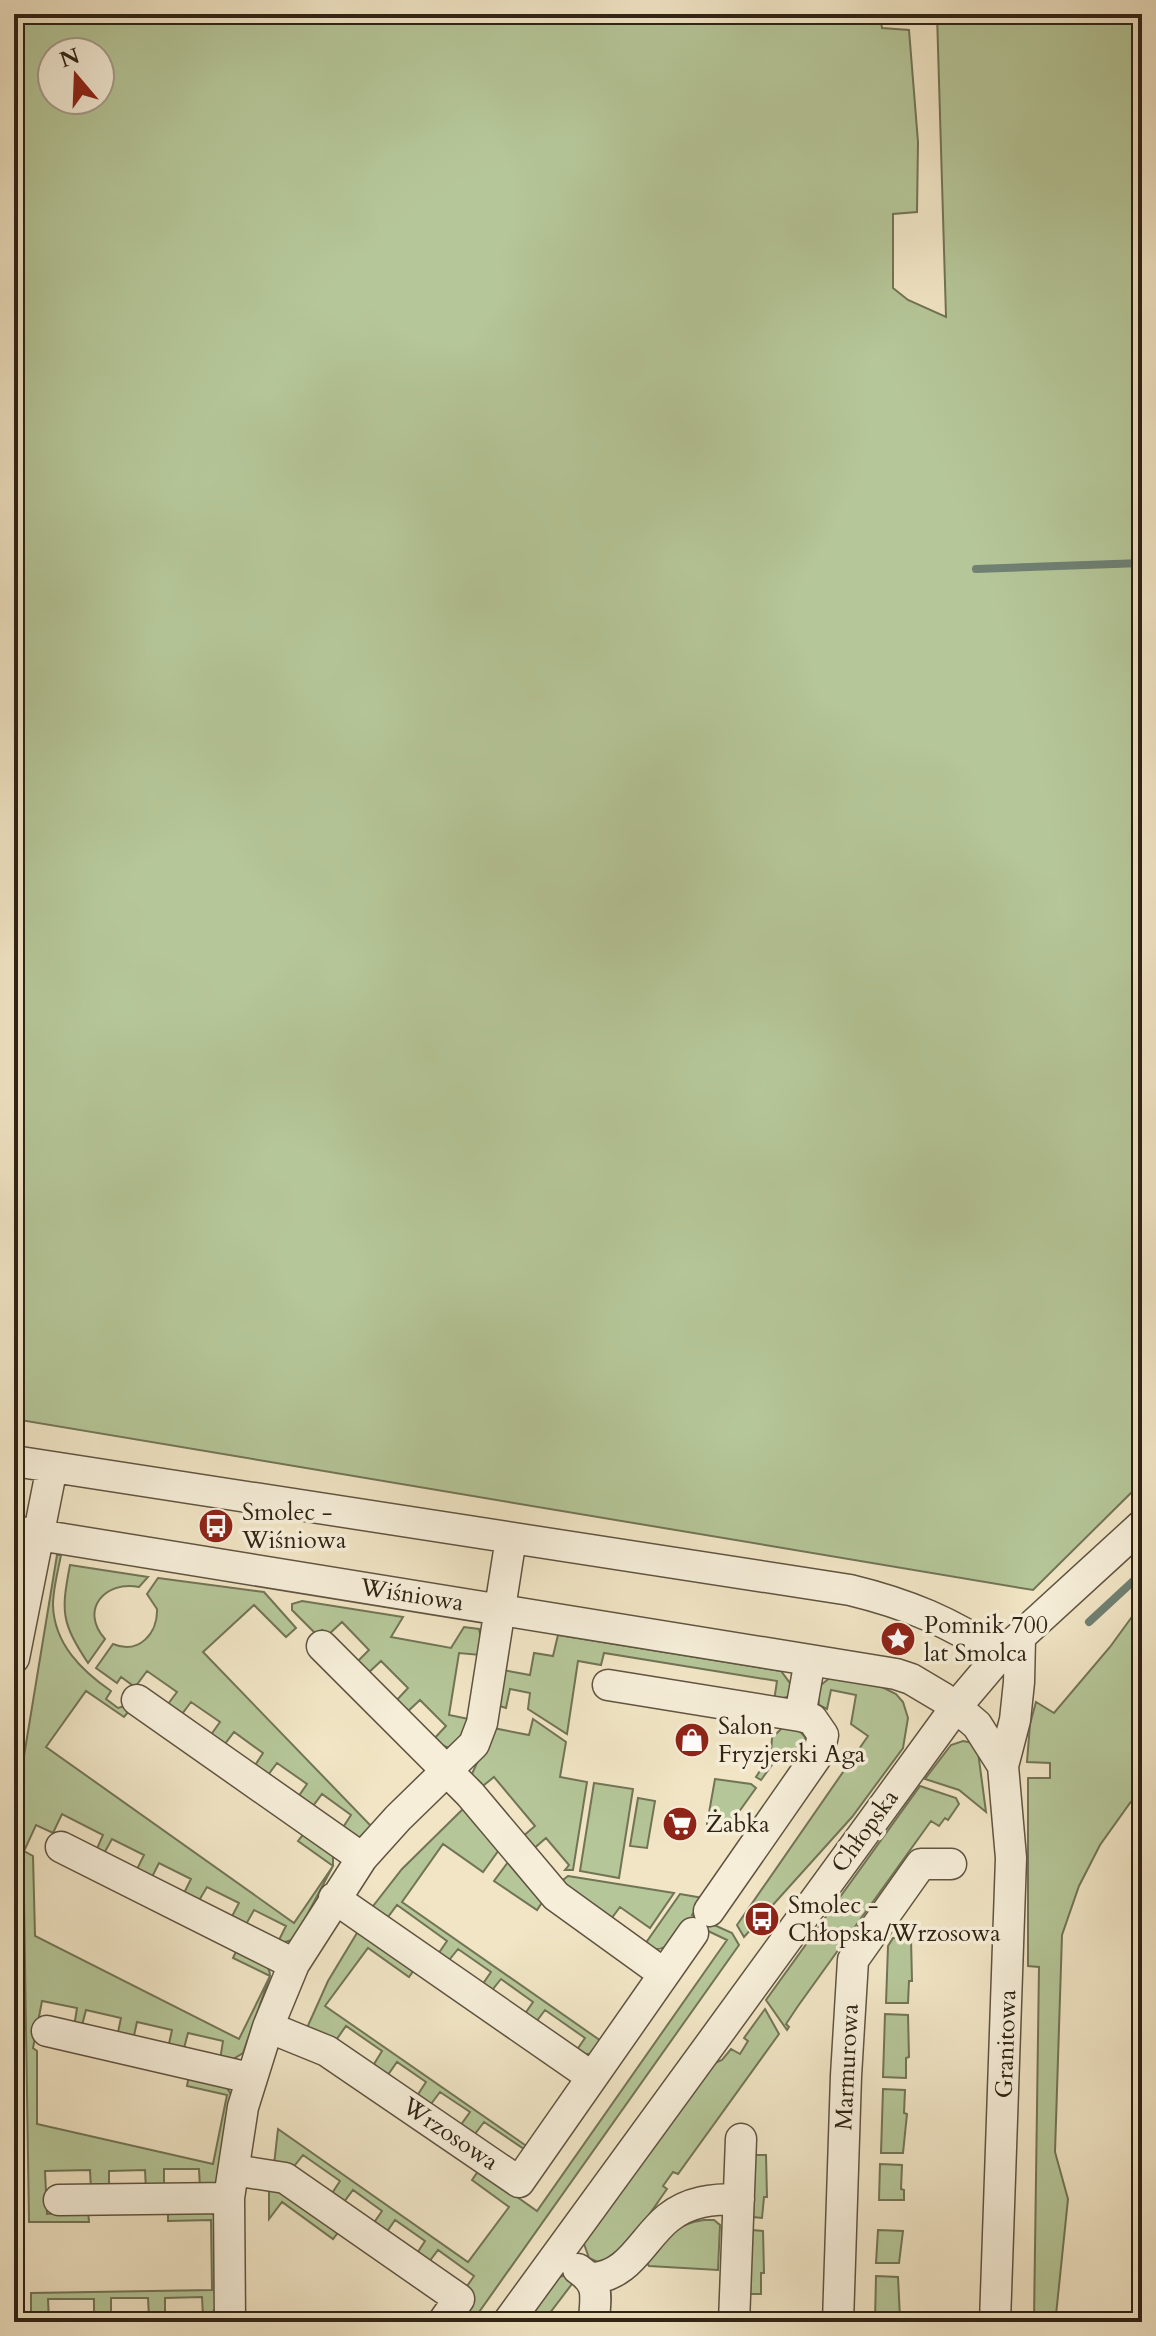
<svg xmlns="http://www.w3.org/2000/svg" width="1156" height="2336" font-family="Cardo,serif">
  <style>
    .green { fill: #b5c698; stroke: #727456; stroke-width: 2; fill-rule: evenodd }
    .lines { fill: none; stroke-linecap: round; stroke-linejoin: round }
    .stream { stroke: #708174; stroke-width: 8 }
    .minor-casing { stroke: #605441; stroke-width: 33 }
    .minor { stroke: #f6eed9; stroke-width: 30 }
    .labels { text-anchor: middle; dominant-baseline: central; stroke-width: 7; stroke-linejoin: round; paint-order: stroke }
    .poi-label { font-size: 24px; fill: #2f2315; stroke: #f6eed9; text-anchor: start }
    .street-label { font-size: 24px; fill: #2f2315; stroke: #f6eed9 }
  </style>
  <rect width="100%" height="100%" fill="#f1e5c5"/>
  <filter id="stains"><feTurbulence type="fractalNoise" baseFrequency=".0025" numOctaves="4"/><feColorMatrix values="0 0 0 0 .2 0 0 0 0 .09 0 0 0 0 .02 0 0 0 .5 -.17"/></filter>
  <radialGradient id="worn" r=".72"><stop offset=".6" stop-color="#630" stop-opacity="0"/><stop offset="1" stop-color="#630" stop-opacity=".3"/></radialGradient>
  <!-- green -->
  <path class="green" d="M14,14H880L882,28L909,30L918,142L917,212L893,214V288L908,300L946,317L937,14H1142V1482L1033,1590L14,1419ZM100,52V100H52V52Z
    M57,1555H61C58,1571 53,1589 53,1605C54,1644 82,1671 111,1691L106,1699L118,1708L125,1706L129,1711L124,1717L86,1691L46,1747L294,1923L333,1866L298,1841L306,1831L333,1854V1866L297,1934L292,1940L277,1944L286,1926L254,1910L244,1928L230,1920L239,1903L207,1887L197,1904L182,1897L191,1879L159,1863L150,1881L135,1873L144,1855L112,1839L102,1857L95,1853L103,1835L62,1814L53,1833L36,1825L24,1851L33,1856L35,1936L239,2039L270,1976L233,1958L238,1947C251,1954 270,1960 270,1976L243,2053L230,2061L220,2060L223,2041L188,2033L183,2052L168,2048L172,2030L137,2022L133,2040L117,2037L121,2018L86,2010L81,2029L74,2027L77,2008L42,2001L33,2048L37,2051V2124L213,2164L227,2095L187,2086L189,2075L227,2088L232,2096L220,2179L213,2185L200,2189L199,2169H164V2189L146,2190L145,2170L109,2171V2190H91L90,2170L45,2171L47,2214L88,2211L89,2222H29L22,1768Z
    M70,1565L148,1577L139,1587C105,1580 79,1610 105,1639L88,1663C61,1622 61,1612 70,1565Z
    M158,1578L264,1592L296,1628L286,1637L254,1605L203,1652L371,1826L358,1839L340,1832L351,1815L322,1794L310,1810L296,1800L307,1784L277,1763L265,1779L252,1770L263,1753L234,1732L222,1748L208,1739L220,1722L191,1702L179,1718L165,1708L177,1692L147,1671L135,1687L121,1677L117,1683L96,1668L113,1644C139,1655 158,1633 157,1609L147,1594Z
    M302,1601L403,1617L391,1637L451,1648L464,1627L479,1629L482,1642L480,1655L459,1653L449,1715L469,1719L467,1731L449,1748L432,1741L446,1726L420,1700L405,1714L394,1703L408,1688L381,1661L366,1675L355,1664L369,1650L342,1622L327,1636L322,1630L317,1635L292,1610V1604Z
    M1142,1603V1792L1130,1803L1100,1845L1079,1886L1062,1935L1055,2152L1068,2199L1056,2315L1058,2322H1011L1034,2319L1039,1967L1028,1966V1778H1050V1763L1027,1762L1030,1724L1036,1702L1054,1713L1110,1647Z
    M558,1635L781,1671L790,1683L794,1684L790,1696L774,1701L777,1681L604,1653L601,1665L578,1661L567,1734L528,1709L530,1693L510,1689L506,1708L496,1705L503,1670L530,1675L534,1653L553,1656Z
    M831,1677L882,1687L896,1694L903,1702L908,1718L903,1748L852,1817L744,1937L737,1925L868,1736L851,1724L856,1695L831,1690L827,1709L819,1705L817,1688Z
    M533,1719L566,1742L560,1777L587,1782L573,1870H565L569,1865L546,1838L531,1851L521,1838L535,1826L494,1777L479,1789L471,1776L493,1728L529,1735Z
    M783,1727L798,1729L805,1737L806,1748L797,1760L786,1762L777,1758L761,1780L756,1777L771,1754L772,1738Z
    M963,1741L973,1743L978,1752L986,1812L959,1790L925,1779L951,1745Z
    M715,1779L751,1784L756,1788L723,1834L707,1824Z
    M594,1783L633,1789L619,1878L580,1871Z
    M920,1786L956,1798L959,1804L948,1820L945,1818L939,1826L931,1821L798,2006L786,2024L789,2027L787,2030L766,2000Z
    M638,1798L655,1801L647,1848L630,1846Z
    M466,1806L501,1847L483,1872L443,1844L402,1902L601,2041L590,2054H574L585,2038L545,2010L533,2026L522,2018L533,2002L501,1979L489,1994L480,1988L491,1972L458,1949L446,1964L436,1957L447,1941L397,1905L385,1921L370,1910L402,1869Z
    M511,1858L545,1898L537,1910L494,1881Z
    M568,1876L674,1893L650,1928L620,1907L608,1923L559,1883Z
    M680,1894L703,1898L692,1915L732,1933L739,1945L472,2322H456L463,2292L474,2276L438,2250L426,2266L414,2258L425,2241L395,2220L384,2236L371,2227L382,2211L353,2190L341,2206L329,2198L340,2181L303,2155L291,2170L274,2165L278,2129L468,2262L509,2207L472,2180L479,2170L537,2211L727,1940L685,1920C672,1940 669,1955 643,1947Z
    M360,1928L416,1967L409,1977L368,1948L325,2006L528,2147L524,2149L484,2122L472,2138L458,2129L470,2112L440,2092L428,2108L415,2099L426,2082L397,2062L385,2079L371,2069L382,2051L346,2026L334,2043L306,2030L328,1981Z
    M893,1938H911L912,1981H909L908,2003H886L888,1946Z
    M765,2009L779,2034L678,2174L673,2172L663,2186L667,2189C645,2220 633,2243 600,2263L589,2258L583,2241L708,2066L722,2060L731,2049L740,2054L748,2041L744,2038Z
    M885,2014L908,2015L909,2057L906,2058V2078L883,2077Z
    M883,2089L905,2090L904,2113L907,2114L903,2153H881Z
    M755,2155H766L767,2197H764L762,2218L753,2217Z
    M880,2164L902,2165L901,2189L904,2190V2200H879Z
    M269,2185L340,2230L333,2239L282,2202L269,2219Z
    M168,2209L210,2211L214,2215L218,2305L212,2313L203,2317L202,2297L165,2298V2317L149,2318L148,2298H111V2318H94V2299H48L49,2322H31V2293L212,2290L211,2220L168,2221Z
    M704,2220H714L720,2225L718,2270L649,2266L647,2263C664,2239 673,2224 704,2220Z
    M752,2230L763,2231L764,2273H761V2294H750Z
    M878,2230L903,2231L899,2263H876Z
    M565,2275L575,2280L543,2322H524L557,2278Z
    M876,2276L898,2277L900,2318H897L896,2322H875Z"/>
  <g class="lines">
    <!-- stream -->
    <path class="stream" d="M976,569L1142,563
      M1089,1622L1142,1573"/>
    <defs>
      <path id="minor" d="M14,1461L850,1590C908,1604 950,1622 1000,1655
        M14,1531L896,1674L911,1679L943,1698
        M322,1646L470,1794L556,1896L664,1974
        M14,1658L52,1467
        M608,1685L800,1716L812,1719L823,1735L819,1753L709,1911
        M137,1700L362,1858
        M956,1707L977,1725L1003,1766
        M800,1716L810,1660
        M61,1847L294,1964
        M334,1898L592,2077
        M268,2027L327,2051L519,2182L693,1933
        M47,2031L250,2078
        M234,2170L285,2178L459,2299L443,2322
        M59,2200L229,2198
        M578,2269C601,2285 595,2296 594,2322
        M591,2278C629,2277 642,2239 668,2218C689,2201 713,2199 739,2199
        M230,2322L229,2198L243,2107L268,2027L294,1964L362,1858L398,1818L474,1744L482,1723L511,1538
        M508,2322L956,1707L1000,1655L1142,1525
        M734,2322L741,2139
        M838,2322L846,2076L853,1960L921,1864H951
        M995,2322L1011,1858L1003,1766L1015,1720L1019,1682L1020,1638"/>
    </defs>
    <!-- minor casing -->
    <use href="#minor" class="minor-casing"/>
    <!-- minor -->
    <use href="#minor" class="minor"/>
  </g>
  <!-- icons -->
  <defs>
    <symbol id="bus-disc" viewBox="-11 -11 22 22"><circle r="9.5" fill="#8f2418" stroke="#f6eed9"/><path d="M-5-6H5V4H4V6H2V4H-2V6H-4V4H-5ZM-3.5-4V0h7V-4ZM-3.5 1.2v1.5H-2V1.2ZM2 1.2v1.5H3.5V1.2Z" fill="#fff"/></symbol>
    <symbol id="sight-disc" viewBox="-11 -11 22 22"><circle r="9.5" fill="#8f2418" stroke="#f6eed9"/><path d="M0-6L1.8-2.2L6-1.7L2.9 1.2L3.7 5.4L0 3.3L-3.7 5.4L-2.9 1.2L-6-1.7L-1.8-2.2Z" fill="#fff"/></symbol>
    <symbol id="shop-disc" viewBox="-11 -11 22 22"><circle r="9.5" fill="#8f2418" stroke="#f6eed9"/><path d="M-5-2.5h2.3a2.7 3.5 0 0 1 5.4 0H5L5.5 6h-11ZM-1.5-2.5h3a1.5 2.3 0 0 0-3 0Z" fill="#fff"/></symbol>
    <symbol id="supermarket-disc" viewBox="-11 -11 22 22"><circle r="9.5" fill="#8f2418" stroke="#f6eed9"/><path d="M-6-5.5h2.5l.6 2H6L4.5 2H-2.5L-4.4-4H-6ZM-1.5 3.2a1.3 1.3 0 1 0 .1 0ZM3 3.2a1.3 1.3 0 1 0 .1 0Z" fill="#fff"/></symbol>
  </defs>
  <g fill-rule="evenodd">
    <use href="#bus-disc" x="196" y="1506" width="40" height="40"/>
    <use href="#sight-disc" x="878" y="1619" width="40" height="40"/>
    <use href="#shop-disc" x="672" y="1720" width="40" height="40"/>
    <use href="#supermarket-disc" x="660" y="1804" width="40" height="40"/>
    <use href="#bus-disc" x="742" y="1899" width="40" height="40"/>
  </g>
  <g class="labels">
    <!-- poi labels -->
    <g class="poi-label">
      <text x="242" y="1512">Smolec -<tspan x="242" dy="28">Wiśniowa</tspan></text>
      <text x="924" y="1625">Pomnik 700<tspan x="924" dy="28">lat Smolca</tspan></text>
      <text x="718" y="1726">Salon<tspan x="718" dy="28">Fryzjerski Aga</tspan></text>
      <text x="706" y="1824">Żabka</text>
      <text x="788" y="1905">Smolec -<tspan x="788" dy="28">Chłopska/Wrzosowa</tspan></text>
    </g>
    <!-- street labels -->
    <g class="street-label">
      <text transform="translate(412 1595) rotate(9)">Wiśniowa</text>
      <text transform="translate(865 1831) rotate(-54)">Chłopska</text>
      <text transform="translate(1006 2044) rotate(-88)">Granitowa</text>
      <text transform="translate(847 2067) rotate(-87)">Marmurowa</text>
      <text transform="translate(450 2134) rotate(34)">Wrzosowa</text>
    </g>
  </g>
  <!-- margin -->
  <rect width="1156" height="2336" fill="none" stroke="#f1e5c5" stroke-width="48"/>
  <rect x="16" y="16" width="1124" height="2304" fill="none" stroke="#2f2315" stroke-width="4"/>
  <rect x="24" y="24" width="1108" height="2288" fill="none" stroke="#2f2315" stroke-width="2"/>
  <!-- north arrow -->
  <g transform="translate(76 76) rotate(341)"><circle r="38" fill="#f6eed9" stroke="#a69d8b" stroke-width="2"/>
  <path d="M0-6L14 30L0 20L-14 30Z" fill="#8f2418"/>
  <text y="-12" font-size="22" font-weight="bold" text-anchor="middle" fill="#2f2315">N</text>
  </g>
  <rect width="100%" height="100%" filter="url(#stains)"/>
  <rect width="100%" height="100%" fill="url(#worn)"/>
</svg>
